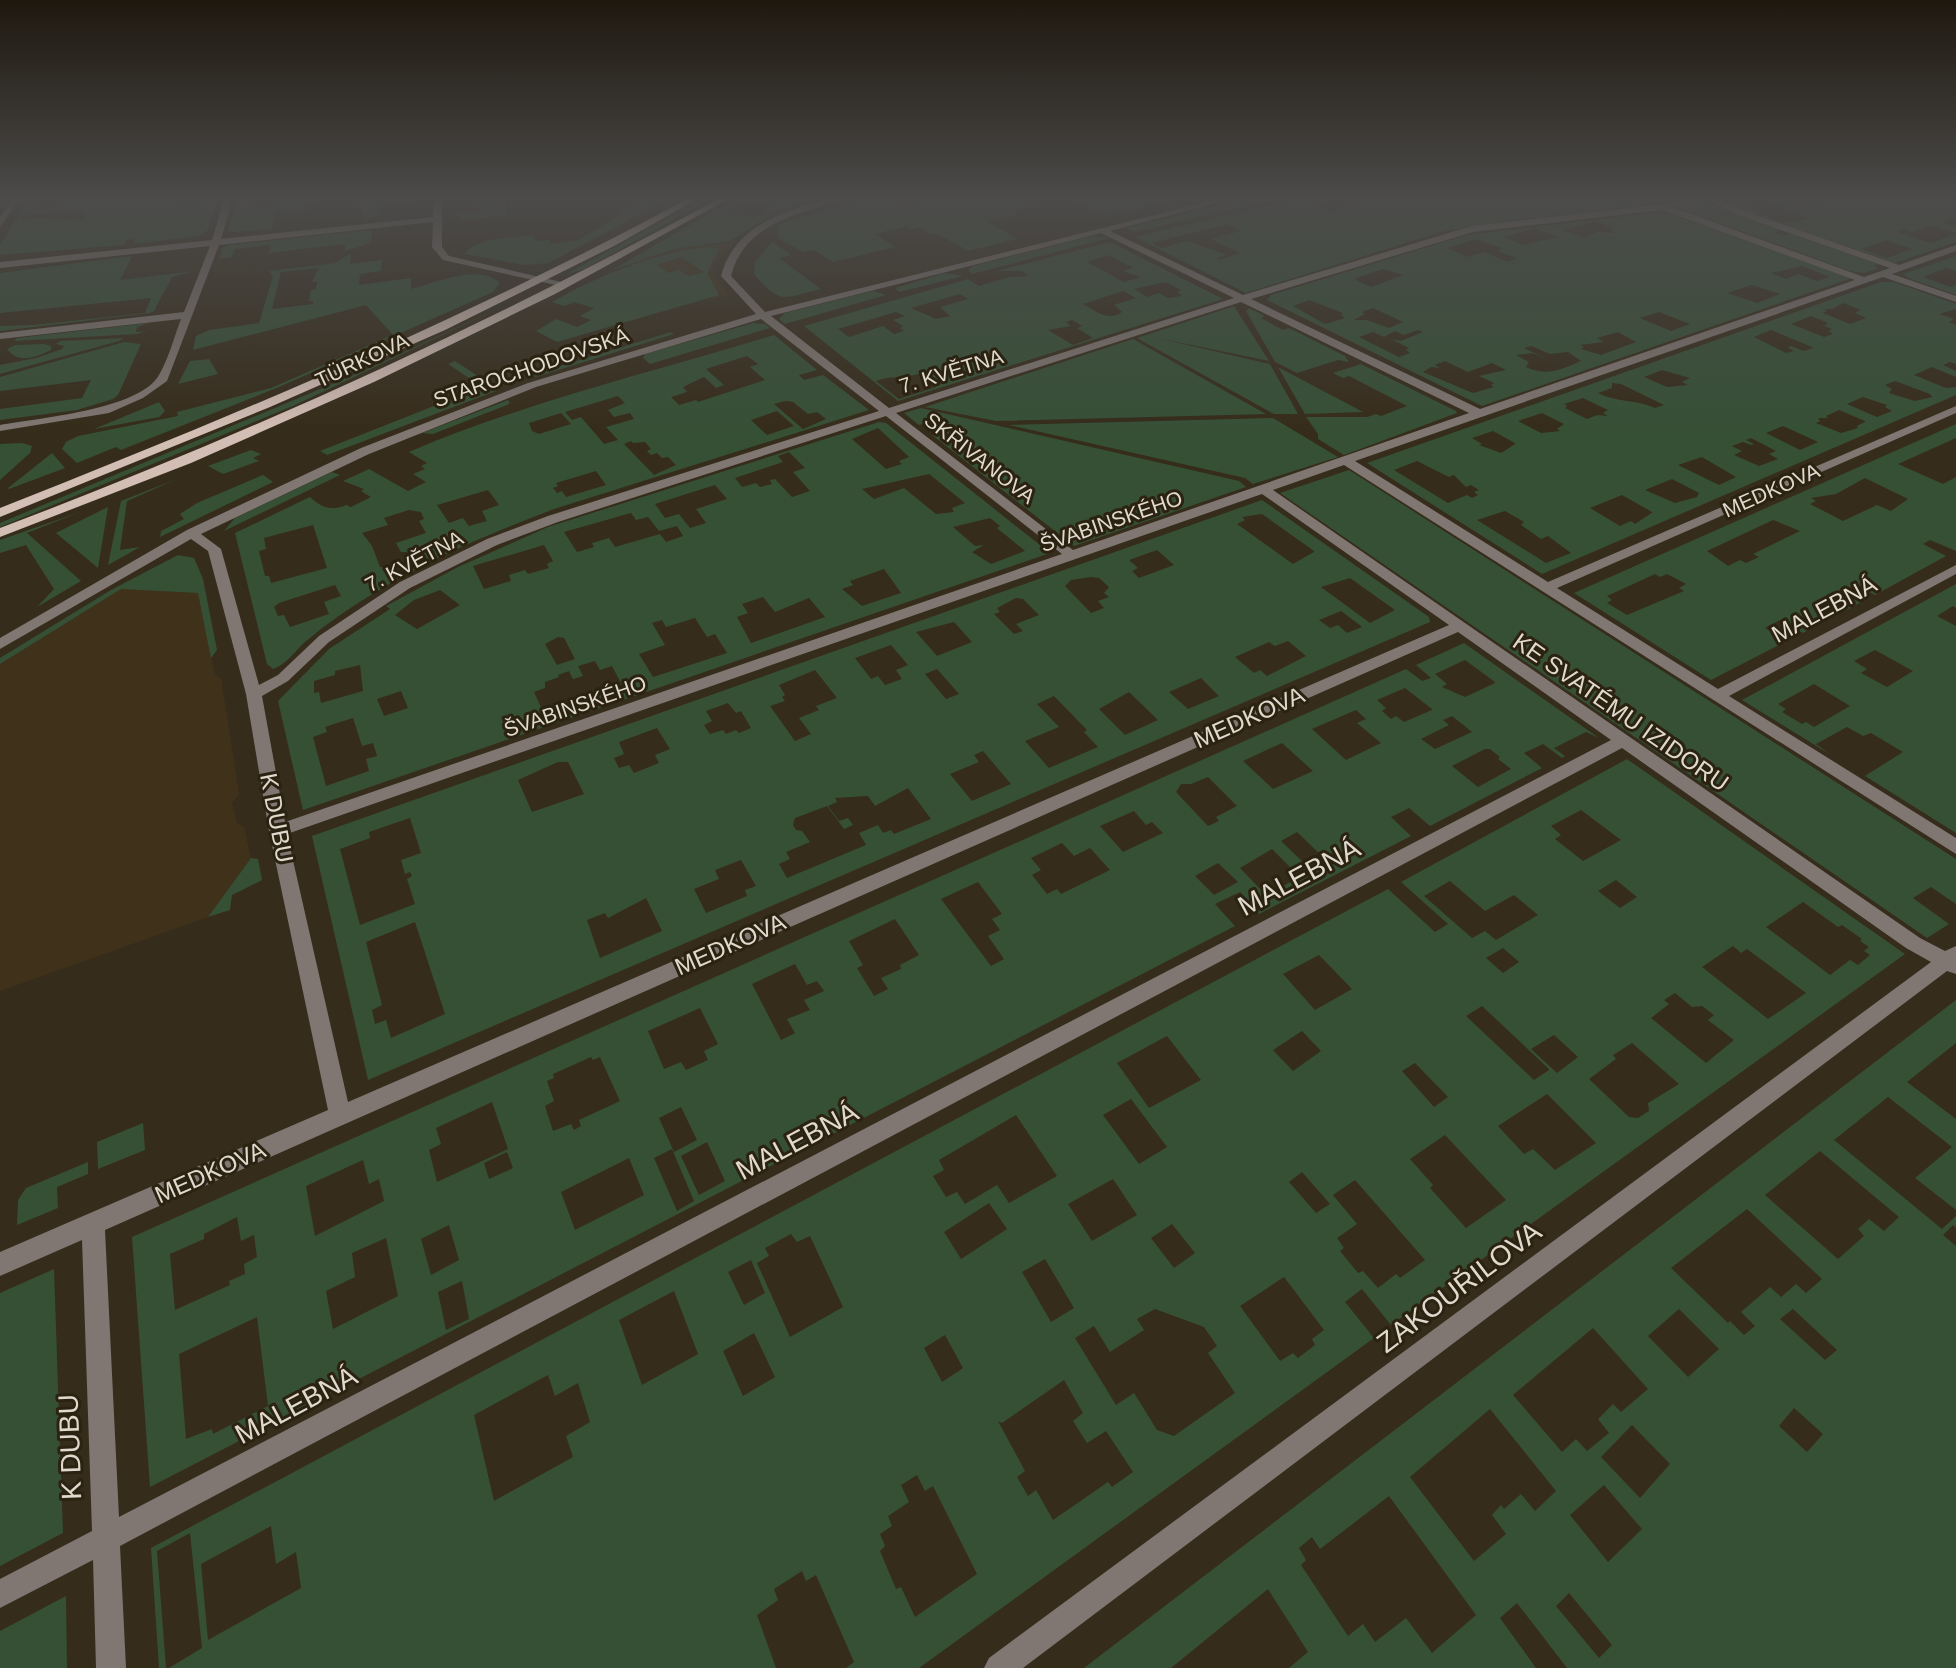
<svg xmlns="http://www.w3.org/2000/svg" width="1956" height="1668" font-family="Arial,sans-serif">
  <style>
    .built { fill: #40321a }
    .green { fill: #365036; fill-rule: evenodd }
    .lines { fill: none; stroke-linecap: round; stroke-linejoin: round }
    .minor { fill: #807672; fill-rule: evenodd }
    .major { fill: #d3beb5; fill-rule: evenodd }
    .labels { text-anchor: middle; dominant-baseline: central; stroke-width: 6; stroke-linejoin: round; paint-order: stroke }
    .far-street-label { font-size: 21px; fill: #dfd9ce; stroke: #2c2211 }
    .street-label { font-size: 24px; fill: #dfd9ce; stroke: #2c2211 }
    .near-street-label { font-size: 28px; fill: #dfd9ce; stroke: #2c2211 }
  </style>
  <rect width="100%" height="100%" fill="#362c1b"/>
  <!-- built -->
  <path class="built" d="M736,242L718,259L715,268L716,278L729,295L713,299L631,266V263L684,247Z
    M121,589L198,593L215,675L221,678L239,794L232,803L237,823L244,827L251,858L208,917L0,991V664Z"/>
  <!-- green -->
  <path class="green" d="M30,197H63L41,199L34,210L58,208L64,204L63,200L185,197L180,203L185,204L219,197L207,231L198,236L134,244L135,239L126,240L124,245L0,255V245ZM72,208L70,213L85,212L83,219L55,221L58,217L20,220L23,216Z
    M239,197H256L250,198L247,210L272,209L276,197L336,199L307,202L305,209L276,212L272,229L231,232L228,230Z
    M357,197H416L415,204L411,205L410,202L379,207L381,215L364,219Z
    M640,197H673L548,263L525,265L464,254C480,236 511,238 533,235L534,241L549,240L550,244L579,240L640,202Z
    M705,197H715L584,269L565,275Z
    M739,197H795L801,200L827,197L777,211L730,241L674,249L610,271ZM743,200L771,205V206L764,210L768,212L753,217L725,212Z
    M870,197H893L890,198L899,204L937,197L1037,199L1030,201L1036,205L1013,210L1018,214L988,222L1017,239L968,251L936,233L929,234L921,227L912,229L907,226L875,234L895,247L833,262L814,250L803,252L778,238V226L785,222Z
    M1187,197L1106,216L1069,198L1078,197Z
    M1251,197H1287L1134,232L1126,228Z
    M1303,197H1339L1311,204L1329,212L1359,205L1342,197H1609L1621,202L1644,199L1641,197H1679L1632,207L1497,222L1444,231L1246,293L1135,237ZM1227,224L1241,231L1211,239L1240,253L1219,260L1216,258L1227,255L1188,241L1161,248L1152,243Z
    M1754,197L1732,200L1781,223L1811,219L1758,197H1779L1796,204L1829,200L1823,197H1862L1870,200L1873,199L1868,197C1878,197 1893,202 1901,200L1894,197H1956V217L1942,222L1956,226V233L1931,225L1912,232L1903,229L1897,232L1931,243L1956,234V242L1895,263L1748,212L1720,198ZM1887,240L1912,249L1887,258L1861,249Z
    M506,200V216L464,220L454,214L480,211L479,202Z
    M1701,200L1780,230L1773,233L1783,236L1790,234L1878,264L1874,266L1879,268L1864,273L1850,271L1673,206Z
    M1664,212L1852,278L1482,406L1267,300L1271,295L1467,235ZM1595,221L1615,229L1611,230L1616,233L1597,232L1584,238L1563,230ZM1535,228L1557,237L1523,245L1504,237ZM1476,239L1502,248L1498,251L1517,258L1508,262L1484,252L1467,257L1448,248ZM1802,266L1830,277L1817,281L1798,274L1786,279L1771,273ZM1383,269L1403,275L1371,287L1354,279ZM1752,285L1780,294L1757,303L1727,293ZM1309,300L1343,313L1341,315L1345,318L1325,324L1293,306ZM1373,308L1403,322L1389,328L1367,320H1354L1365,314L1362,312ZM1659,312L1690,324L1671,331L1640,318ZM1418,330L1423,332L1401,341L1391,339L1409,348L1406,350L1410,353L1399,357L1359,337L1373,332L1384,337L1395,331L1404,335ZM1618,332L1636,342L1601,355L1581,349L1584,347L1580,345L1604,342L1597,338ZM1531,346L1550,354L1568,352L1581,361C1562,369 1547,377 1526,367L1529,362L1516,355L1532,353L1547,359L1524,348ZM1445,361L1468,372L1492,363L1506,370L1479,376L1494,383L1491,385L1494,387L1473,393L1423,372L1431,367L1440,368L1435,365Z
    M372,230L371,243L345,251V244L269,253L271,245L235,249L232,257L219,259L222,248L229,245Z
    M1092,236L1109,238L972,274L968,270L973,266Z
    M772,242L791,255L779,258L821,289C783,298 781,306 754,274L755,262Z
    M1110,242L1223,299L898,401L804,326L968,279L979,286L1009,277L1029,276L1021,271H996ZM1109,255L1133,268L1122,271L1141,277L1124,282L1087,262ZM1166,282L1181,290L1177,292L1182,296L1168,298L1159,293L1147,297L1134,289ZM1123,291L1136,298L1114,305L1122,312C1108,322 1096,311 1083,304ZM960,294L968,299L940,307L950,316L936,319L911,308ZM896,312L905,316L893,320L903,326L900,328L904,331L894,334L883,326L849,337L838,329ZM1072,320L1082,326L1077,328L1093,338L1073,345L1048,330L1071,326L1066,322ZM918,374L936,387L899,399L876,381C891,375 902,379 918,374Z
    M708,247L719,249L707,273L719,295L557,342L536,331L556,319L577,327L591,320L580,316L594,308L574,302L565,306L552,302C599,275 654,253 708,247ZM681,257L704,272L689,276L678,270L669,273L657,265Z
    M351,253L350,264L382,260L381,271L360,274L359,285L411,278V289C435,283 480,263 500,283L493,292L279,387L121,450L116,447L77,463L62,449L66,442L78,436L178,416L177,412L271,388L393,335L366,305L193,350L196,336L209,330L259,323L273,276L269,271L335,263ZM319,268L312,282H317L316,289L311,290L309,301H313V304L272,309L281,272Z
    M132,256L120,280L194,271L172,277L154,311L150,313L0,331V326L34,325L145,313L151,298L0,313V273Z
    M1956,256V271L1946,268L1923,277L1951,287L1956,285V295L1908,278L1903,274Z
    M945,273L963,276L899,292L895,288Z
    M1881,282H1894L1956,304V309L1939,314L1954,319L1949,322L1956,325V364L1950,362L1943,365L1956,371V377L1932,367L1914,375L1946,388L1956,387V395L1542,574L1367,463ZM1843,303L1861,310L1855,313L1866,318L1850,324L1823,313L1827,311L1824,309H1832ZM1811,316L1828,323L1824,326L1832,329L1828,331L1833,334L1824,337L1791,324ZM1771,330L1812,347L1813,348L1804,351L1791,346L1787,347L1794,351L1786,353L1754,337ZM1662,370L1690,378L1682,382L1688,385L1667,387L1644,377ZM1895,381L1930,394L1932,397L1915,401L1889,393L1892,389L1885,385ZM1612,383L1621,384L1664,405L1655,408C1635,399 1618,403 1598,393L1612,388ZM1863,397L1887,405L1885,407L1892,411L1877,417L1847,404ZM1583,398L1608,410L1603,413L1608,416L1597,415L1587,419L1565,408L1567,406L1564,404ZM1839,410L1865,421V422L1857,426L1858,428L1841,433L1816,423L1820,421L1818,418H1828L1826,416ZM1542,413L1564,424L1557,429L1560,431L1541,433L1518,421ZM1783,426L1818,442L1800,450L1766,433ZM1493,431L1515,443V444L1501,453L1479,445L1482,444L1472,438ZM1751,438L1776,451L1769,454L1778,459L1759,466L1734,455L1742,451L1732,446L1743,442L1751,445L1754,444L1746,440ZM1702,457L1736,477L1719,485L1678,465ZM1417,461L1449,477L1454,475L1466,487L1471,485L1479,490L1474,492L1478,495L1472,498L1467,495L1448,503L1394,470ZM1672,479L1699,493L1697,497L1675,503L1645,490ZM1622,495L1652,512H1653L1635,524L1631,521L1620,526L1590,508ZM1505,511L1524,522L1521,525L1541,539L1548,536L1571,553L1546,563L1477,520Z
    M873,291L886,295L785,324L779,319L785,313Z
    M510,303L293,406L0,527V523L363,371Z
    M1234,306L1269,361L1153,337L1270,364L1298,414H1274L1137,338Z
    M1249,308L1265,316L1261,318L1283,330L1289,328L1345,356L1349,362L1338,360L1297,373L1275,362L1246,311Z
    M150,323L137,327L136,332L147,331L137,334L14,341L17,338Z
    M753,323L765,324L770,328L650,364L643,358L645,354Z
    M671,332L674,334L536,377L531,375Z
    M774,335L817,370L799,375L804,380L823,375L869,410L554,509C491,533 428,559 371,595C348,609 326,624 305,642C295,651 287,664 273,669L267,664L235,533L310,497C319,506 330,512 346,505L351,507L371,497L361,491L364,489L343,481L369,469L408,491L426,482L413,474L425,469L421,466L427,463L409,452C526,402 653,372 774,335ZM747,356L758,364L750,367L765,380L698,402L696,400L679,405L671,397L687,392L683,387L704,377L716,388L724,385L706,369ZM618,396L625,403L608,410L614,417L630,413L634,419L606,427L618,440L604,444L581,417L572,420L565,412ZM789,400L786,401L793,402L808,414L817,412L826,419L803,429L774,404ZM777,411L794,426L767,435L751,420ZM561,413L571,424L539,434L532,431L529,423ZM631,441L633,443L645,442L651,449L647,451L651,455L657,453L662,458L668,457L676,465L654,475L624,444ZM596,471L606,485L566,497L562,491L557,493L553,488L558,486L556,483ZM488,490L499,505L482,511L487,521L469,526L463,518L449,523L437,505ZM409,510L421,512L424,519L419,521L426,533L396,543L401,552H407L418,562L415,564L417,567L396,578L382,570L386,567H380L372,546L362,533L388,525L384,518ZM313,525L327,568L271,583L269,576H265L259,551L266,549L264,538ZM335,585L341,596L324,602L329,614L290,627L284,615L278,616L274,607L279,603Z
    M124,338L119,341L0,374V365L36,358L62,349L64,346L56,344L60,341Z
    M1133,339L1266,414L996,421L925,407Z
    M124,342L141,344L118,395L113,399L77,410L0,420V409L82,398L91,380L0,391V377Z
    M44,344L51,346V350C36,357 19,365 7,349L15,345Z
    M209,359L218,374L178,384L190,361Z
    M455,361L498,389L496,391L327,455L320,451L482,387L448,364Z
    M1361,364L1456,411L1457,413L1344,455L1318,439V434L1306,417H1367L1376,414L1381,416L1407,406L1349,376L1343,378L1333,373Z
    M1278,367L1363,412L1305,414Z
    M508,400L510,403L507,405L433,434L422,433Z
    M159,402L165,411L159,417L94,429Z
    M921,408L1239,481L1246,487L1074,546L932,435L943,431L931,422L919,425L904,413Z
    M1273,418L1338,457L1253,484L1245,478L1009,425Z
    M879,422L886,423L1050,553L303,810L278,701L329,649L390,609L386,606L458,567L548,527ZM878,428L909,457L899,461L902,464L886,469L852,439ZM789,452L805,468L793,472L810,491L792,497L775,479L770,480L772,484L760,487L756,483L742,487L735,478L783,462L778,456ZM929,474L965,503L952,508L954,512L936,514L904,488L874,499L862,489ZM715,485L727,499L696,509L706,523L690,528L679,514L665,518L655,504ZM631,513L636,520L648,517L659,531L677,526L683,536L666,542L660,534L615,547L609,538L592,543L594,547L577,552L564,532ZM990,518L1000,526L997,528L1025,551L991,564L972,552L984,545L975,546L953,527ZM544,545L553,561L547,564L549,568L528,574L525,570L509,575L511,581L484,589L473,566ZM884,569L901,593L862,606L842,589L853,585L850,581ZM440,590L460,605L417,629L395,615L414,600ZM763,597L775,612L809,598L825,617L751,643L737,617L748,613L742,604ZM695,618L707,637L715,634L727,653L653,677L639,654L665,645L652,623L662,620L666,627ZM558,637L564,638L575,659L557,665L545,644ZM595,661L600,670L612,666L623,687L544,714L534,692L545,688V682L559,677L558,675L569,671L573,679L583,676L578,666ZM360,665L363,691L321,703L319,692L314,693V681L335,675V671ZM401,691L408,708L384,716L377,699ZM353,718L362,746L373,743L377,756L366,759L369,771L326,786L313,737L327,732L325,727Z
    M1956,424V438L1898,464L1943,484L1956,477V551L1930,540L1923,544L1946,556L1875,595L1855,584L1846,589L1865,600L1803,633L1780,620L1765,628L1787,641L1711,680L1574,593ZM1865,478L1908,499L1891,511L1877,505L1843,521L1810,504L1816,501L1811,498L1836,494ZM1773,520L1800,531L1753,554L1759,557L1746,563L1740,560L1728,566L1707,551ZM1655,574L1660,577L1667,574L1686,584L1679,588L1684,591L1627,615L1607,603L1612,600L1607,596Z
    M22,443L32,446L30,453L0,480V444Z
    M251,450L261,454L253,458L259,461L223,474L208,466Z
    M52,453L65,468L9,489L8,488Z
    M1349,470L1956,859V904L1931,887L1913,898L1949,924L1927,938L1280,493Z
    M332,472L340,475L224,531L235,518Z
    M263,475L273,482L160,537L161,531L184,519L180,514L197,503Z
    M177,479L127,501L120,550L140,547L108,565L121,501Z
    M1262,500L1429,617L1430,622L368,1080L312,836ZM1262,514L1314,551V552L1293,564L1237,524L1245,520L1242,517ZM1157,550L1174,565L1139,578L1132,571L1138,568L1129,560ZM1091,577L1099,578L1109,587L1104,593L1109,597L1098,601L1104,608L1091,613L1065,586L1071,580ZM1350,578L1395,610L1370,623L1321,587ZM1016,598L1023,599L1039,615L1016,624L1023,631L1014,634L994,614L1000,612L997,608ZM1341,611L1361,626L1362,627L1347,633L1338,625L1330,628L1319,620ZM954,622L972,642L937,656L916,632ZM1288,641L1306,656L1267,676L1260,670L1254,673L1235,657L1269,642L1275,646ZM891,645L908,665L896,670L902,679L885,685L878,676L871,679L855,658ZM937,669L959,694L946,699L925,674ZM815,670L837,698L816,706L819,710L799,718L811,734L795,741L770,706L785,701L782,697L785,695L779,685ZM1201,678L1219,696L1188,709L1169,692ZM1129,692L1158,720L1125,735L1099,709ZM1054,696L1087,730L1084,732L1098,747L1049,768L1025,741L1059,727L1037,704ZM728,703L736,713L741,711L751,728L739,733L736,730L726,734L723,730L710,734L704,725L712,721L706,711ZM657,728L670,749L655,755L659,763L634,773L629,765L619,768L614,758L624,754L619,742ZM983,751L1011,784L972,801L950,774L979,762L974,755ZM558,762H568L584,794L532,812L518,780ZM908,788L931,819L894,834L891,830L883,833L878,825L859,833L866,845L787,878L779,864L790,859L786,852L810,842L802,831L796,830L793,825L795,818L827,806L844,829L853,825L848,818L839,821L828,806L837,802L835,798L868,796L875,806ZM410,818L421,853L401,860L405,874L410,872L412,876L407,879L415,904L360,925L340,849L370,838L369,832ZM741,860L756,886L745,890L747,896L706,913L694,889L719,879L715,870ZM646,898L662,931L600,958L587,920L605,913L608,918ZM415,922L445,1014L391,1038L386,1020L375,1024L372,1010L382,1005L366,942Z
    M108,507L98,568L56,533Z
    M80,512L27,533L81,581L37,607L54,589L26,545L0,553V540Z
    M178,555L194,558L203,579L217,650L211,658L198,593L121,589L0,664V658L111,590Z
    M1956,584V608L1953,606L1937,616L1956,626V833L1865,776L1903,752L1871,733L1863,736L1847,727L1816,744L1831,755L1742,700ZM1875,650L1913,671L1887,687L1861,673L1867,669L1854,661ZM1814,684L1850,706L1814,727L1806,722L1802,724L1782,712L1786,709L1778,704Z
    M1464,643L1599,738L1586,732L1554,748L1565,756L1562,758L1543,744L1524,753L1542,768L1430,826L1409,808L1391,817L1411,836L1259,914L1240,892L1215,904L1235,926L150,1487L132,1237L1406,669L1422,681L1431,678L1416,665ZM1465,660L1495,682V683L1465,697L1442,687L1447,684L1435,674ZM1405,688L1432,709V710L1404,722L1396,716L1391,719L1382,711L1386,708L1377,700ZM1356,710L1366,719L1357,723L1381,743L1346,760L1312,729ZM1452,716L1472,732L1435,749L1421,739L1449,725L1443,720ZM1282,743L1313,771L1273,789L1243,761ZM1485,749H1490L1500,757L1498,759L1511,769L1478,787L1452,766ZM1208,777L1237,806L1216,817L1219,821L1208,826L1176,792L1181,784H1191ZM1134,811L1146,825L1152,822L1163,833L1123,852L1100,826ZM1297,832L1323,857L1307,866L1281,841ZM1062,843L1074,856L1090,848L1110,870L1061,894L1057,889L1047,894L1032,875L1041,870L1031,858ZM1272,849L1300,877L1266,895L1240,868ZM1218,863L1238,882L1214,895L1195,876ZM978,882L1002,914L992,919L1000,930L988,936L1004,959L991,966L941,899ZM895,919L919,955L900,965L901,969L881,978L888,989L874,996L857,968L863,965L849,941ZM795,964L807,985L817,981L824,991L804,1000L810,1010L787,1019L795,1033L781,1040L752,984ZM700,1008L718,1044L704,1051L708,1060L686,1070L681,1062L664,1069L648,1031ZM591,1057L593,1060L600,1057L620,1101L579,1120L581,1126L574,1130L571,1124L553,1131L545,1106L554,1101L547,1081L554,1078L553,1074ZM492,1102L508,1149L437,1182L429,1150L441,1144L436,1128ZM681,1107L697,1140L674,1152L659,1118ZM707,1142L725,1181L699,1195L681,1156ZM672,1149L694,1201L677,1211L654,1158ZM507,1152L513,1168L489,1179L484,1163ZM629,1158L644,1195L575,1230L561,1192ZM363,1160L369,1184L379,1179L384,1201L315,1236L306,1186ZM237,1217L241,1241L254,1235L257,1257L244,1264L245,1274L229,1281L230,1285L175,1310L170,1254L204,1239V1234ZM449,1225L459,1260L431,1275L421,1239ZM386,1238L398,1296L333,1329L326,1291L355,1277L352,1253ZM462,1281L469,1319L446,1330L438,1292ZM257,1317L268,1406L213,1434L212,1429L186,1439L179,1354Z
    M1627,759L1905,954L1391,1325L1362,1289L1345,1302L1374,1338L919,1668H846L854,1662L816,1575L806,1581L802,1571L774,1589L778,1600L757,1615L776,1668H169L202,1648L190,1533L157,1551L166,1668H159L151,1548L1388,889L1435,932L1448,924L1401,882ZM1581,810L1621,840L1583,861L1555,839L1561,835L1551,826ZM1616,880L1637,897L1620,908L1598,891ZM1450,881L1485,911L1514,895L1538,915L1496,940L1485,931L1472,938L1424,896ZM1799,899L1838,927L1842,925L1862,939L1860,941L1869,947L1864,951L1870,955L1858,965L1850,960L1830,975L1766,927L1803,902ZM1733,946L1741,953L1747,949L1806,993L1768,1019L1702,967ZM1503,948L1519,962L1503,973L1486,958ZM1319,955L1352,989L1315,1010L1283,974ZM1675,993L1692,1007L1702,1006L1714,1015L1708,1020L1734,1040L1706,1063L1651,1018L1669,1004L1664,1000ZM1482,1006L1549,1069V1070L1534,1080L1466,1016ZM1302,1031L1321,1051L1293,1071L1273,1050ZM1554,1035L1578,1057L1557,1073L1531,1049ZM1167,1036L1201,1080L1149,1108L1117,1063ZM1632,1043L1679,1084L1648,1103L1649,1111L1638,1118L1629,1117L1589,1079L1616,1059L1613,1055ZM1415,1063L1448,1097L1434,1107L1402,1071ZM1547,1094L1596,1143L1555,1170L1533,1149L1524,1154L1498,1126ZM1131,1099L1167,1147L1139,1164L1103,1115ZM1016,1115L1057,1176L1009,1203L997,1185L965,1204L957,1192L946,1197L933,1176L944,1170L939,1160ZM1445,1135L1506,1200L1466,1228L1430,1188L1433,1185L1410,1159ZM1302,1172L1330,1204L1316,1213L1289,1182ZM1113,1179L1137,1215L1092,1241L1068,1204ZM1355,1180L1425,1260L1400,1278L1396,1274L1378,1288L1363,1271L1358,1273L1340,1251L1344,1248L1337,1238L1357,1224L1333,1195ZM989,1203L1007,1229L961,1259L944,1232ZM1172,1224L1195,1253L1174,1268L1151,1238ZM791,1234L797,1242L810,1236L843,1307L790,1337L757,1263L769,1256L765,1248ZM1045,1259L1074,1308L1051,1322L1022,1272ZM751,1260L765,1293L744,1305L728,1272ZM1284,1277L1324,1330L1312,1339L1315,1345L1298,1358L1293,1353L1280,1361L1240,1306ZM674,1291L698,1354L642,1385L619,1320ZM1155,1309L1204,1327L1217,1346L1208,1353L1235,1393L1174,1436L1157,1430L1134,1393L1116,1405L1075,1338L1094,1326L1110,1352L1144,1330L1137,1319ZM754,1333L775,1377L743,1396L723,1351ZM945,1335L963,1368L942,1382L924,1348ZM548,1375L555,1396L578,1383L590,1422L566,1436L573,1457L494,1501L474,1415ZM1064,1380L1083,1413L1073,1421L1087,1443L1106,1431L1133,1472L1112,1487L1108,1482L1053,1520L1036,1490L1028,1496L1017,1477L1025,1471L998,1421L1002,1423ZM917,1475L925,1491L933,1486L977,1574L915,1617L901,1587L896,1589L880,1551L885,1546L880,1534L892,1526L888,1516L909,1502L901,1485ZM271,1526L276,1564L296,1552L301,1588L208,1640L201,1564Z
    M251,858L258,859L262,880L232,895L230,910L208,917Z
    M1956,1000V1043L1907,1082L1956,1119V1210L1915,1178L1952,1147L1888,1097L1834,1140L1942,1229L1956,1216V1228L1953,1225L1943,1235L1956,1246V1668H1567L1517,1603L1500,1618L1536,1668H1289L1308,1652L1268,1589L1171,1668H1084ZM1820,1151L1899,1217L1884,1231L1869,1219L1858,1229L1864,1236L1838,1259L1765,1195ZM1747,1209L1822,1279L1806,1293L1796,1284L1781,1297L1770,1287L1741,1312L1755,1326L1744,1335L1730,1321L1728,1323L1671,1268ZM1679,1309L1719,1349L1688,1377L1648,1336ZM1793,1309L1837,1350L1825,1360L1780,1319ZM1593,1328L1648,1389L1621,1412L1613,1404L1598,1419L1609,1433L1587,1451L1576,1439L1562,1452L1513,1395ZM1794,1408L1823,1434L1807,1452L1779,1426ZM1490,1409L1556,1491L1535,1511L1521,1494L1504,1509L1501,1505L1492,1515L1506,1534L1474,1561L1410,1477ZM1632,1425L1670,1464L1640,1498L1601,1457ZM1604,1485L1642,1529L1608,1562L1570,1515ZM1389,1496L1476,1615L1432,1653L1406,1618L1375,1642L1363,1624L1348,1636L1301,1565L1306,1560L1299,1548L1312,1537L1320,1549ZM1569,1593L1612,1645L1599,1658L1556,1606Z
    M143,1123L145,1150L98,1169L97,1142Z
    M88,1162V1174L57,1187L58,1208L17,1225L18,1200L26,1188Z
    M54,1269L63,1533L0,1566V1293Z
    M66,1596L67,1668H0V1631Z"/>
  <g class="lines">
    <!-- minor -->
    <path class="minor" d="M13,197H21L0,227V217Z
      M225,197H233L221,239L433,217L434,197H442V247L449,256L570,284L565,287L443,260L432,247L433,222L219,245L167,381L143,398L109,413L0,431V425C38,418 139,410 159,375C169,358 174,337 181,319L0,339V333L184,312L210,246L0,268V262L212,240Z
      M838,197H852C842,203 827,204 816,208C778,219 741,235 731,276L765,312L1227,197H1240L1110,231L1243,295L1472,226L1663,204L1694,197H1715L1744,211L1899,265L1956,245V251L1892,274L1956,296V302L1883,277L1355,461L1548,582L1956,406V413L1557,588L1718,689L1956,565V574L1729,696L1956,838V854L1344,465L1273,490L1920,938L1945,951L1956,946V974L1947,971L1023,1668H984L989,1658L1931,962L1906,948L1622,748L120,1546L126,1668H96L93,1560L0,1608V1579L92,1531L82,1240L0,1276V1252L328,1110L269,831L246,694L208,551L191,539L0,649V638L187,530L361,448L528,383L756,314L721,276C735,223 790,208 838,197ZM1706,199L1738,215L1890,268L1864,277L1672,207ZM1662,210L1855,280L1480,409L1251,299L1473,232ZM1101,233L1234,298L889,408L771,316ZM1241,302L1469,413L1073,550L896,413ZM761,319L879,411L548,516L487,539L400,582L319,636L278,675L259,685L221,549L201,534L369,454L536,387ZM886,416L1062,554L285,822L262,696L288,681L329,642L410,588L497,545L558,522ZM1262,494L1449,625L348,1102L287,834ZM1458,632L1611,740L119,1517L105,1230Z"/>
    <!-- major -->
    <path class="major" d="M691,197H701L616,245L445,330L270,407L0,517V508C236,415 468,318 691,197Z
      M722,197H732L555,294L374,382L191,463L0,537V528C249,434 489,324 722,197Z"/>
  </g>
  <!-- sky -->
  <linearGradient id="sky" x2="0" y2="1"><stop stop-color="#1e180f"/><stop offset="0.46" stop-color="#4c4b4a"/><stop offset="1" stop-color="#4c4b4a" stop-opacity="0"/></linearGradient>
  <rect width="1956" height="430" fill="url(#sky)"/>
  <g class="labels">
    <!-- far-street labels -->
    <g class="far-street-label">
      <text transform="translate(362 360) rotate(-25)">TÜRKOVA</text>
      <text transform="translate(531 367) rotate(-19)">STAROCHODOVSKÁ</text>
      <text transform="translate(951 371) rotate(-17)">7. KVĚTNA</text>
      <text transform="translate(980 458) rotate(38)">SKŘIVANOVA</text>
      <text transform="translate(1771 490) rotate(-24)">MEDKOVA</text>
      <text transform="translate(1111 521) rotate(-19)">ŠVABINSKÉHO</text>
      <text transform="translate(414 561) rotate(-28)">7. KVĚTNA</text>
      <text transform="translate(575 706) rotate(-19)">ŠVABINSKÉHO</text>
    </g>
    <!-- street labels -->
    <g class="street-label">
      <text transform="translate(1824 609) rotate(-28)">MALEBNÁ</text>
      <text transform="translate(1621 712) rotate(35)">KE SVATÉMU IZIDORU</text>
      <text transform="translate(1249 717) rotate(-24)">MEDKOVA</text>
      <text transform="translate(277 818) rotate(79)">K DUBU</text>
      <text transform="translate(730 944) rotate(-24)">MEDKOVA</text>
      <text transform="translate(210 1172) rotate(-24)">MEDKOVA</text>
    </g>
    <!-- near-street labels -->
    <g class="near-street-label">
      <text transform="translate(1299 877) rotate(-28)">MALEBNÁ</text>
      <text transform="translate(797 1141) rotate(-28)">MALEBNÁ</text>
      <text transform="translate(1459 1287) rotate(-37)">ZAKOUŘILOVA</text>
      <text transform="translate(296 1405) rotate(-28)">MALEBNÁ</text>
      <text transform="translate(70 1447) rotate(-92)">K DUBU</text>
    </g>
  </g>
</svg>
